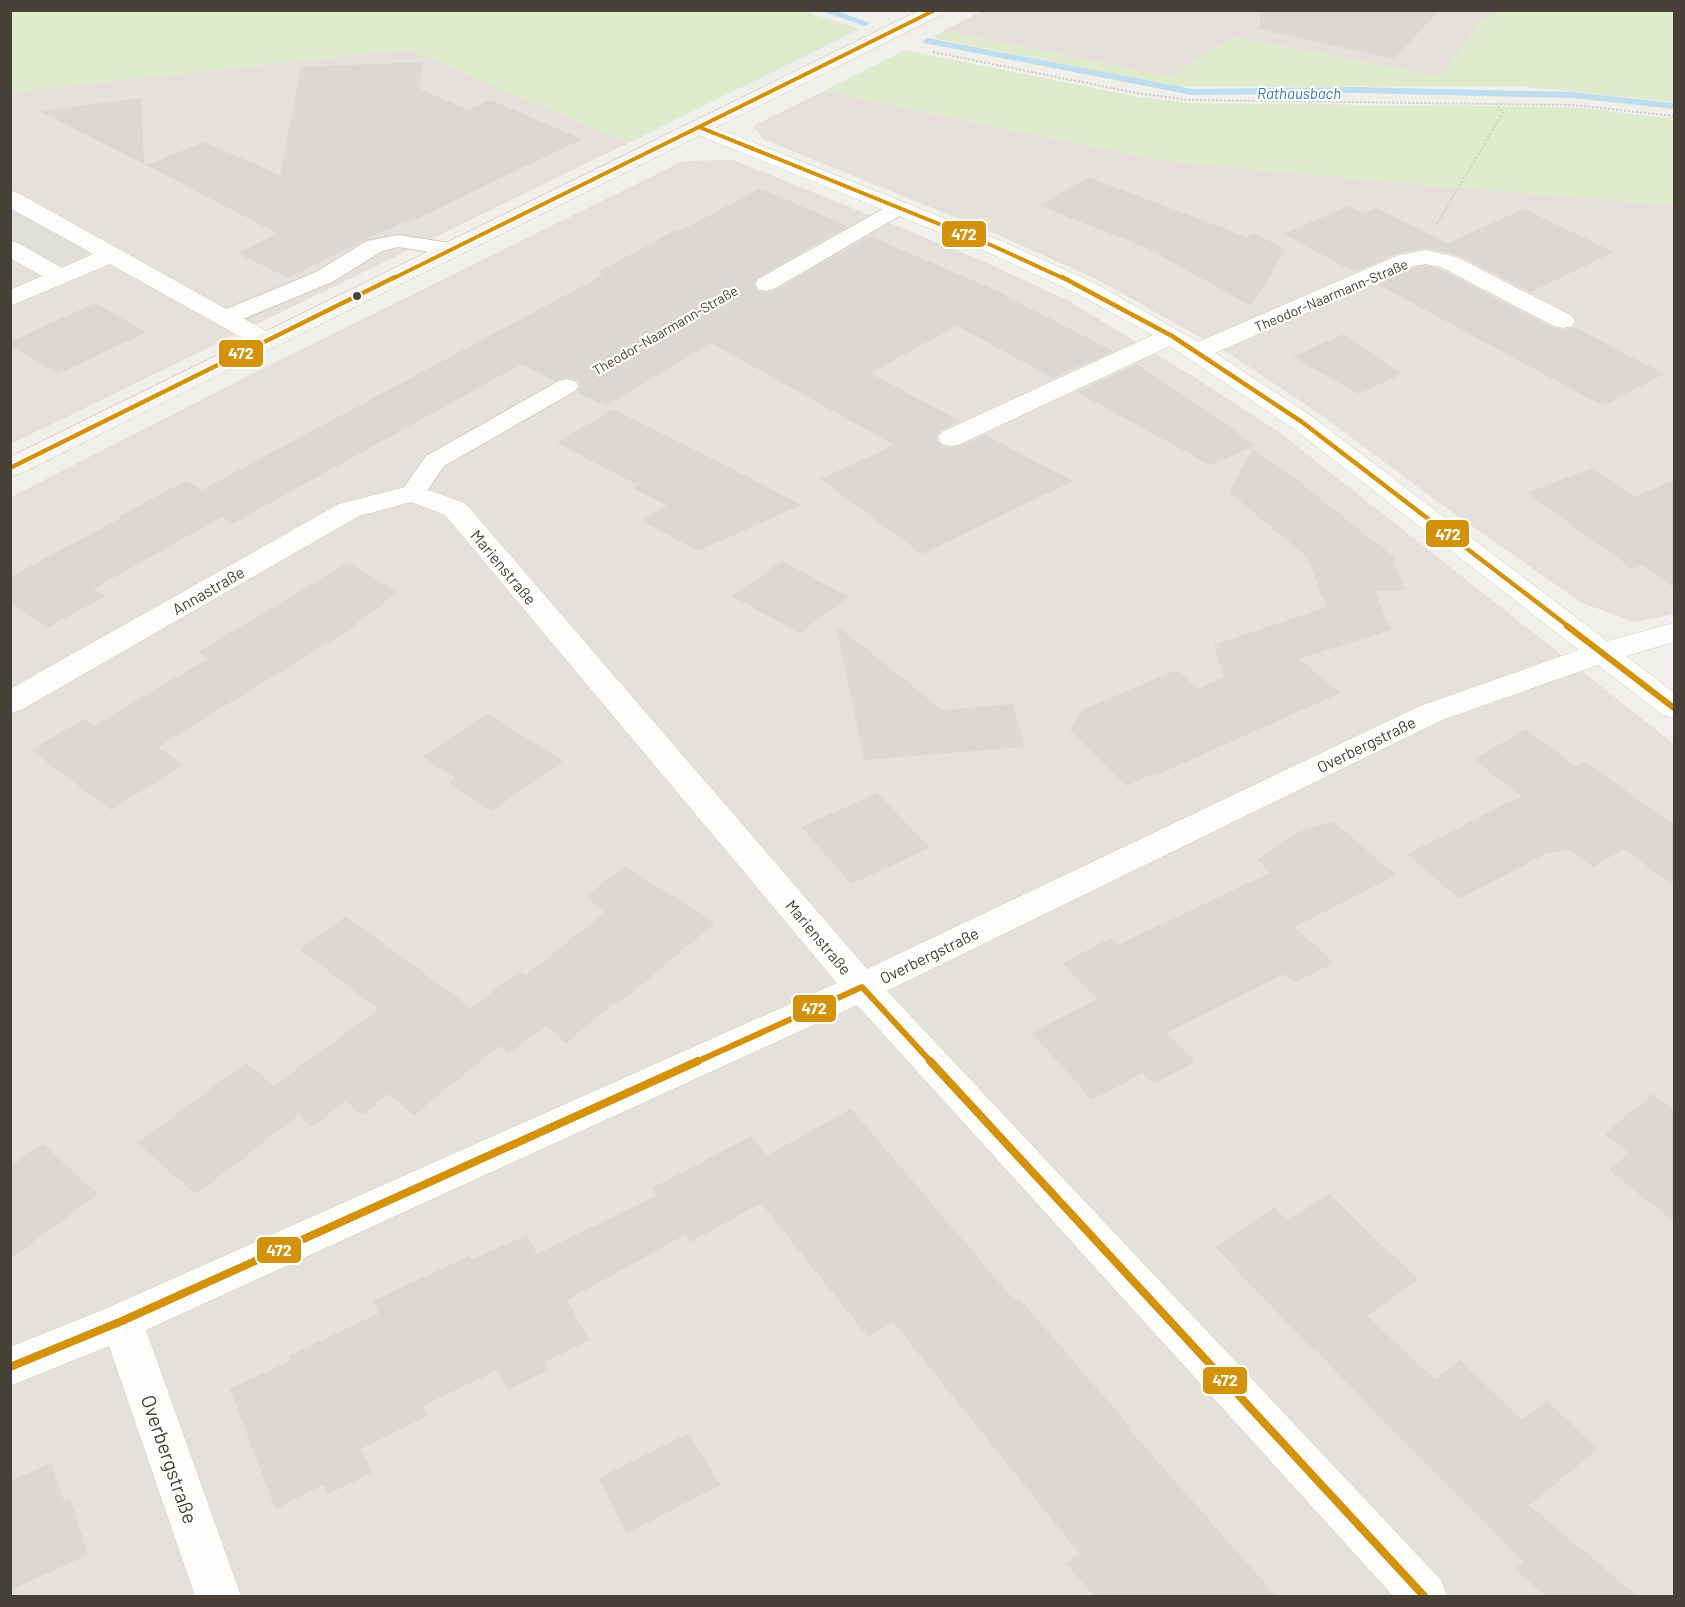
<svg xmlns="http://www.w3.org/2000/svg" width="1685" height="1607" font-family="Barlow,sans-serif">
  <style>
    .residential { fill: #e5e0d9 }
    .green { fill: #e0eacd }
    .parking { fill: #e0dedb }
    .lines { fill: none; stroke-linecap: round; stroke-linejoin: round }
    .stream { fill: #bedded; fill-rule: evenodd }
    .building { fill: #dbd8d4 }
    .lane-casing { stroke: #cfcdc9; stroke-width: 2 }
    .street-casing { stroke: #cfcdc9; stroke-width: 1 }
    .secondary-casing { stroke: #d0ccc3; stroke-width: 1 }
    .path-far1 { stroke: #d1cfcb; stroke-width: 2; stroke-dasharray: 2 2; stroke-linecap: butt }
    .path { stroke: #d1cfcb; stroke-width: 3; stroke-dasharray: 2 2; stroke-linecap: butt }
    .lane { fill: #fdfdfc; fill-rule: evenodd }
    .street { fill: #fdfdfc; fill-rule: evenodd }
    .secondary { fill: #f7f4ef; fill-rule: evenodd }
    .bus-1-far3-casing { stroke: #fff; stroke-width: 7 }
    .bus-1-far2-casing { stroke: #fff; stroke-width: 8 }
    .bus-1-far1-casing { stroke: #fff; stroke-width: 10 }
    .bus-1-casing { stroke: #fff; stroke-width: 12 }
    .bus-1-far3 { stroke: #d4920b; stroke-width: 4 }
    .bus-1-far2 { stroke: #d4920b; stroke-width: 4.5 }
    .bus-1-far1 { stroke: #d4920b; stroke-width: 6 }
    .bus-1 { stroke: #d4920b; stroke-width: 8 }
    .bus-dot { fill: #474037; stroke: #fff; stroke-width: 2 }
    .labels { text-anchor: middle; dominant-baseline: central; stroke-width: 4.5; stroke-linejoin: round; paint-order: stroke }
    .far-street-label { font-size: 14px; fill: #474037; stroke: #fff }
    .far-water-label { font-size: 15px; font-style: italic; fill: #327da8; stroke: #fff }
    .street-label { font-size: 16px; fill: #474037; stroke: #fff }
    .near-street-label { font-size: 20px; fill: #474037; stroke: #fff }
    .line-badge { stroke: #fff; stroke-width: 2 }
    .badge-label { font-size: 16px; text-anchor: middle; font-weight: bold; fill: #fff }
  </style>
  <rect width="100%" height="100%" fill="#f1efec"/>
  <!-- residential -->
  <path class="residential" d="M984,10L1498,11L1478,25L1441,77L1233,37L1170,77L943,31Z
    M408,49L628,143L11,444V92Z
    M824,91L1159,160L1410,184L1674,205V614L1635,622L1582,603L1439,503L1320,414L1230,354L1098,280L1001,236L763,139L753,126Z
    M733,160L976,258L1067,300L1189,374L1279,432L1674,744V1596H11V497L268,366L683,161Z"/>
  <!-- green -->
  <path class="green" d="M799,10L860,29L628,143L407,49L11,92V11Z
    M1498,10L1674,11V102L1516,86L1179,87L933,38L943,31L1170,77L1233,37L1441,77L1478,25Z
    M905,50L1134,96L1187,103L1573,107L1674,119V205L1410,184L1159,160L824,91Z"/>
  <!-- parking -->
  <path class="parking" d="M11,208L91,252L57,267L11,241Z"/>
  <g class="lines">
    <!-- stream -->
    <path class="stream" d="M818,10H834L870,23L865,26Z
      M928,38L1192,89L1356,87L1573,92L1674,103V109L1573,98L1356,93L1192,95L924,43L923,41Z"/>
  </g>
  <!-- building -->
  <path class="building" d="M1261,10H1439L1394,59L1259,29Z
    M422,62L420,89L468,110L491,100L582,139L408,223L405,222L366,239L288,278L237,253L278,234L146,165L204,142L280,175L301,67Z
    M141,98L144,164L40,111Z
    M1088,177L1247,237L1255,233L1286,250L1251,306L1147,248L1040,206Z
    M757,190H764L848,226L757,277L753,285L757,291L767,293L775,291L870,236L993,289L1113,351L1053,378L957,326L870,373L960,421L940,431L936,439L942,446L951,448L960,446L985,435L1073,481L922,554L820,479L894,445L711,343L606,406L577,392L581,386L576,379L566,377L555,381L522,364L232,524L222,517L93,589L105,596L47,628L10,602V577L121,518L118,517L185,481L202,490L603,275L598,272L676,230L680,231Z
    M1348,206L1364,213L1377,208L1448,243L1524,209L1614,252L1531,292L1458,255L1426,248L1398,253L1354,272L1284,234Z
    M1426,266L1440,269L1553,328L1563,330L1574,327L1664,374L1603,406L1377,284L1414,268Z
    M95,303L147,332L58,374L10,345V342Z
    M1343,334L1401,374L1359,394L1293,357Z
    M1137,364L1172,387L1256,446L1210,465L1077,392Z
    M613,409L752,479L801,505L698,551L642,521L667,505L633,488L638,485L557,443Z
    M1253,449L1289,474L1394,557V563L1405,590L1375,591L1391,630L1299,659L1340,693L1157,775L1155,773L1126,786L1070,730L1082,710L1176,670L1198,689L1224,677L1214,645L1326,607L1307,557L1229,492Z
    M1592,468L1634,497L1674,480V588L1642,565L1633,569L1527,493Z
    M782,561L849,597L799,633L732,596Z
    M348,563L397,592L347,631L158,747L183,765L111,810L31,750L84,719L94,726L207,659L198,652Z
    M836,625L942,710L1013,704L1025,747L864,760Z
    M487,713L563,761L492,811L448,782L454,777L422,757Z
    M1526,729L1576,766L1583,761L1674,824V885L1623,849L1594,867L1571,850L1547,853L1459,899L1407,854L1521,796L1474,759Z
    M877,793L930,848L851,884L801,827Z
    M1333,821L1396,875L1295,927L1334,963L1294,983L1284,974L1167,1033L1195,1062L1154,1084L1143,1073L1092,1100L1032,1033L1097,999L1062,963L1111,938L1118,945L1271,872L1257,859L1301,831Z
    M625,866L715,923L617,1005L614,1003L566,1043L545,1026L509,1054L499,1046L414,1115L388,1094L363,1115L345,1101L312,1127L299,1115L196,1194L137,1143L246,1063L274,1086L378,1009L300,949L346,916L471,1008L520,971L526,975L606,912L585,897Z
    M1653,1094L1674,1110V1222L1609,1170L1629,1153L1605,1134Z
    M851,1109L1015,1301L1019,1299L1039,1321L1131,1428L1129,1429L1276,1596H1094L1065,1563L1079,1553L893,1322L868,1337L761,1203L691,1242L685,1235L567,1300L589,1340L545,1362L549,1370L507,1390L498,1370L422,1406L427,1416L361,1449L372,1473L328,1494L324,1485L275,1509L230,1389L290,1361L289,1356L379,1313L373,1301L469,1256L471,1260L527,1235L537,1254L657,1195L652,1188L752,1136L766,1156Z
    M43,1144L98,1194L10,1259V1167Z
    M1329,1194L1418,1280L1367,1316L1435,1379L1460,1360L1522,1420L1547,1401L1598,1449L1529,1505L1637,1596H1547L1514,1569L1523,1562L1384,1422L1317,1351L1315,1352L1215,1247L1275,1208L1288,1221Z
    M689,1433L720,1485L626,1534L599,1478Z
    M51,1463L64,1501L70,1499L88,1555L10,1590V1481Z"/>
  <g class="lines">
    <defs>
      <path id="lane" d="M899,202L906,204L909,208L906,212L774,289L766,291L758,289L755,284L758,279L892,204Z
        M398,235L450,243L458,244L461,249L458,254L450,255L398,247L382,251L332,282L233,323L225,325L217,323L214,318L217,313L316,272L367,241Z
        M567,379L575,381L579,386L575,391L444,466L422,498L413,501L404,498L400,493L426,456L559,381Z"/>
      <path id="street" d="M699,121L999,240L1096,284L1198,342L1399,255L1426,250L1457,257L1572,316L1575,321L1572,326L1563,328L1554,326L1441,267L1426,264L1413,266L1215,353L1311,416L1607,641L1674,623V642L1626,656L1674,693V718L1663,715L1598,665L1442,720L887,991L1441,1580L1447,1596H1393L857,1005L146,1330L241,1596H195L109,1346L10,1386V1347L107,1308L837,983L445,515L411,502L359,516L21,710L10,713V689L339,504L413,485L465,503L867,969L1420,706L1579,650L1293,428L1170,346L960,444L951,446L942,444L938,438L942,432L1153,335L1078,294L983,250L691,132L688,127L691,122Z
        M10,191L18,193L275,336L279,341L275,346L266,349L257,346L110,264L10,306V290L42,276L10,258V241L18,243L62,268L93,254L10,208Z"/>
      <path id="secondary" d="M920,10H945L943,14L20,474L10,476V457Z"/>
    </defs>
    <!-- lane casing -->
    <use href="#lane" class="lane-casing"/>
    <!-- street casing -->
    <use href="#street" class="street-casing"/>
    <!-- secondary casing -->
    <use href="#secondary" class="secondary-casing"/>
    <!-- path-far1 -->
    <path class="path-far1" d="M933,52L1136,93L1189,100L1573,105L1674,116
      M1437,224L1503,112L1496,105"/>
    <!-- path -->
    <path class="path" d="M600,367L730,290"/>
    <!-- lane -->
    <use href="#lane" class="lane"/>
    <!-- street -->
    <use href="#street" class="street"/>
    <!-- secondary -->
    <use href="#secondary" class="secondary"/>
    <defs>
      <path id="bus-1-far3" d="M699,127L991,245L1065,279
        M392,279L935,10"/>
      <path id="bus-1-far2" d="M1062,277L1172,336L1302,422L1569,627
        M10,468L395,277"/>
      <path id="bus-1-far1" d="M1567,626L1674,708
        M694,1063L862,987L932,1063"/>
      <path id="bus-1" d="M930,1061L1424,1596
        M10,1367L122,1321L698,1061"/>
    </defs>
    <!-- bus-1-far3 casing -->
    <use href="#bus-1-far3" class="bus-1-far3-casing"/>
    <!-- bus-1-far2 casing -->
    <use href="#bus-1-far2" class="bus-1-far2-casing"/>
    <!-- bus-1-far1 casing -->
    <use href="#bus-1-far1" class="bus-1-far1-casing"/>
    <!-- bus-1 casing -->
    <use href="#bus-1" class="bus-1-casing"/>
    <!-- bus-1-far3 -->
    <use href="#bus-1-far3" class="bus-1-far3"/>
    <!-- bus-1-far2 -->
    <use href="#bus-1-far2" class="bus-1-far2"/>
    <!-- bus-1-far1 -->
    <use href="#bus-1-far1" class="bus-1-far1"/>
    <!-- bus-1 -->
    <use href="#bus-1" class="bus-1"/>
  </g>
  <!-- markers -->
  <circle class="bus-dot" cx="357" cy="296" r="5"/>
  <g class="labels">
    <!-- far-street labels -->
    <g class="far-street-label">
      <text transform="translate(1331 295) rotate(-23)">Theodor-Naarmann-Straße</text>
      <text transform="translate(665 330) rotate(-30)">Theodor-Naarmann-Straße</text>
    </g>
    <!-- far-water labels -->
    <g class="far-water-label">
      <text x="1299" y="93">Rathausbach</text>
    </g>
    <!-- street labels -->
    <g class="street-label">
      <text transform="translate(504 567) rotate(50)">Marienstraße</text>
      <text transform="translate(208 590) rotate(-30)">Annastraße</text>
      <text transform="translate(1366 744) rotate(-26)">Overbergstraße</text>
      <text transform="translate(819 937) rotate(50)">Marienstraße</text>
      <text transform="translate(929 955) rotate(-26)">Overbergstraße</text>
    </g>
    <!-- near-street labels -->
    <g class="near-street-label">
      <text transform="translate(170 1459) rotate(71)">Overbergstraße</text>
    </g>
  </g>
  <g class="line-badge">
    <rect x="941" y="220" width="46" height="28" rx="6" fill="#d4920b"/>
    <rect x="218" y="339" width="46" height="29" rx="6" fill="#d4920b"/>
    <rect x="1425" y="519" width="45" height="29" rx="6" fill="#d4920b"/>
    <rect x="792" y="994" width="45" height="29" rx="6" fill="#d4920b"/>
    <rect x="256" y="1236" width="46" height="28" rx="6" fill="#d4920b"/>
    <rect x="1202" y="1366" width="46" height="29" rx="6" fill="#d4920b"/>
  </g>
  <g class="badge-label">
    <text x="964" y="240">472</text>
    <text x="241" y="359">472</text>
    <text x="1448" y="540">472</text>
    <text x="814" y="1014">472</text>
    <text x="279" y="1256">472</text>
    <text x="1225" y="1386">472</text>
  </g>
  <!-- border -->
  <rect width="1685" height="1607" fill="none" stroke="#474037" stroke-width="24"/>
</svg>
